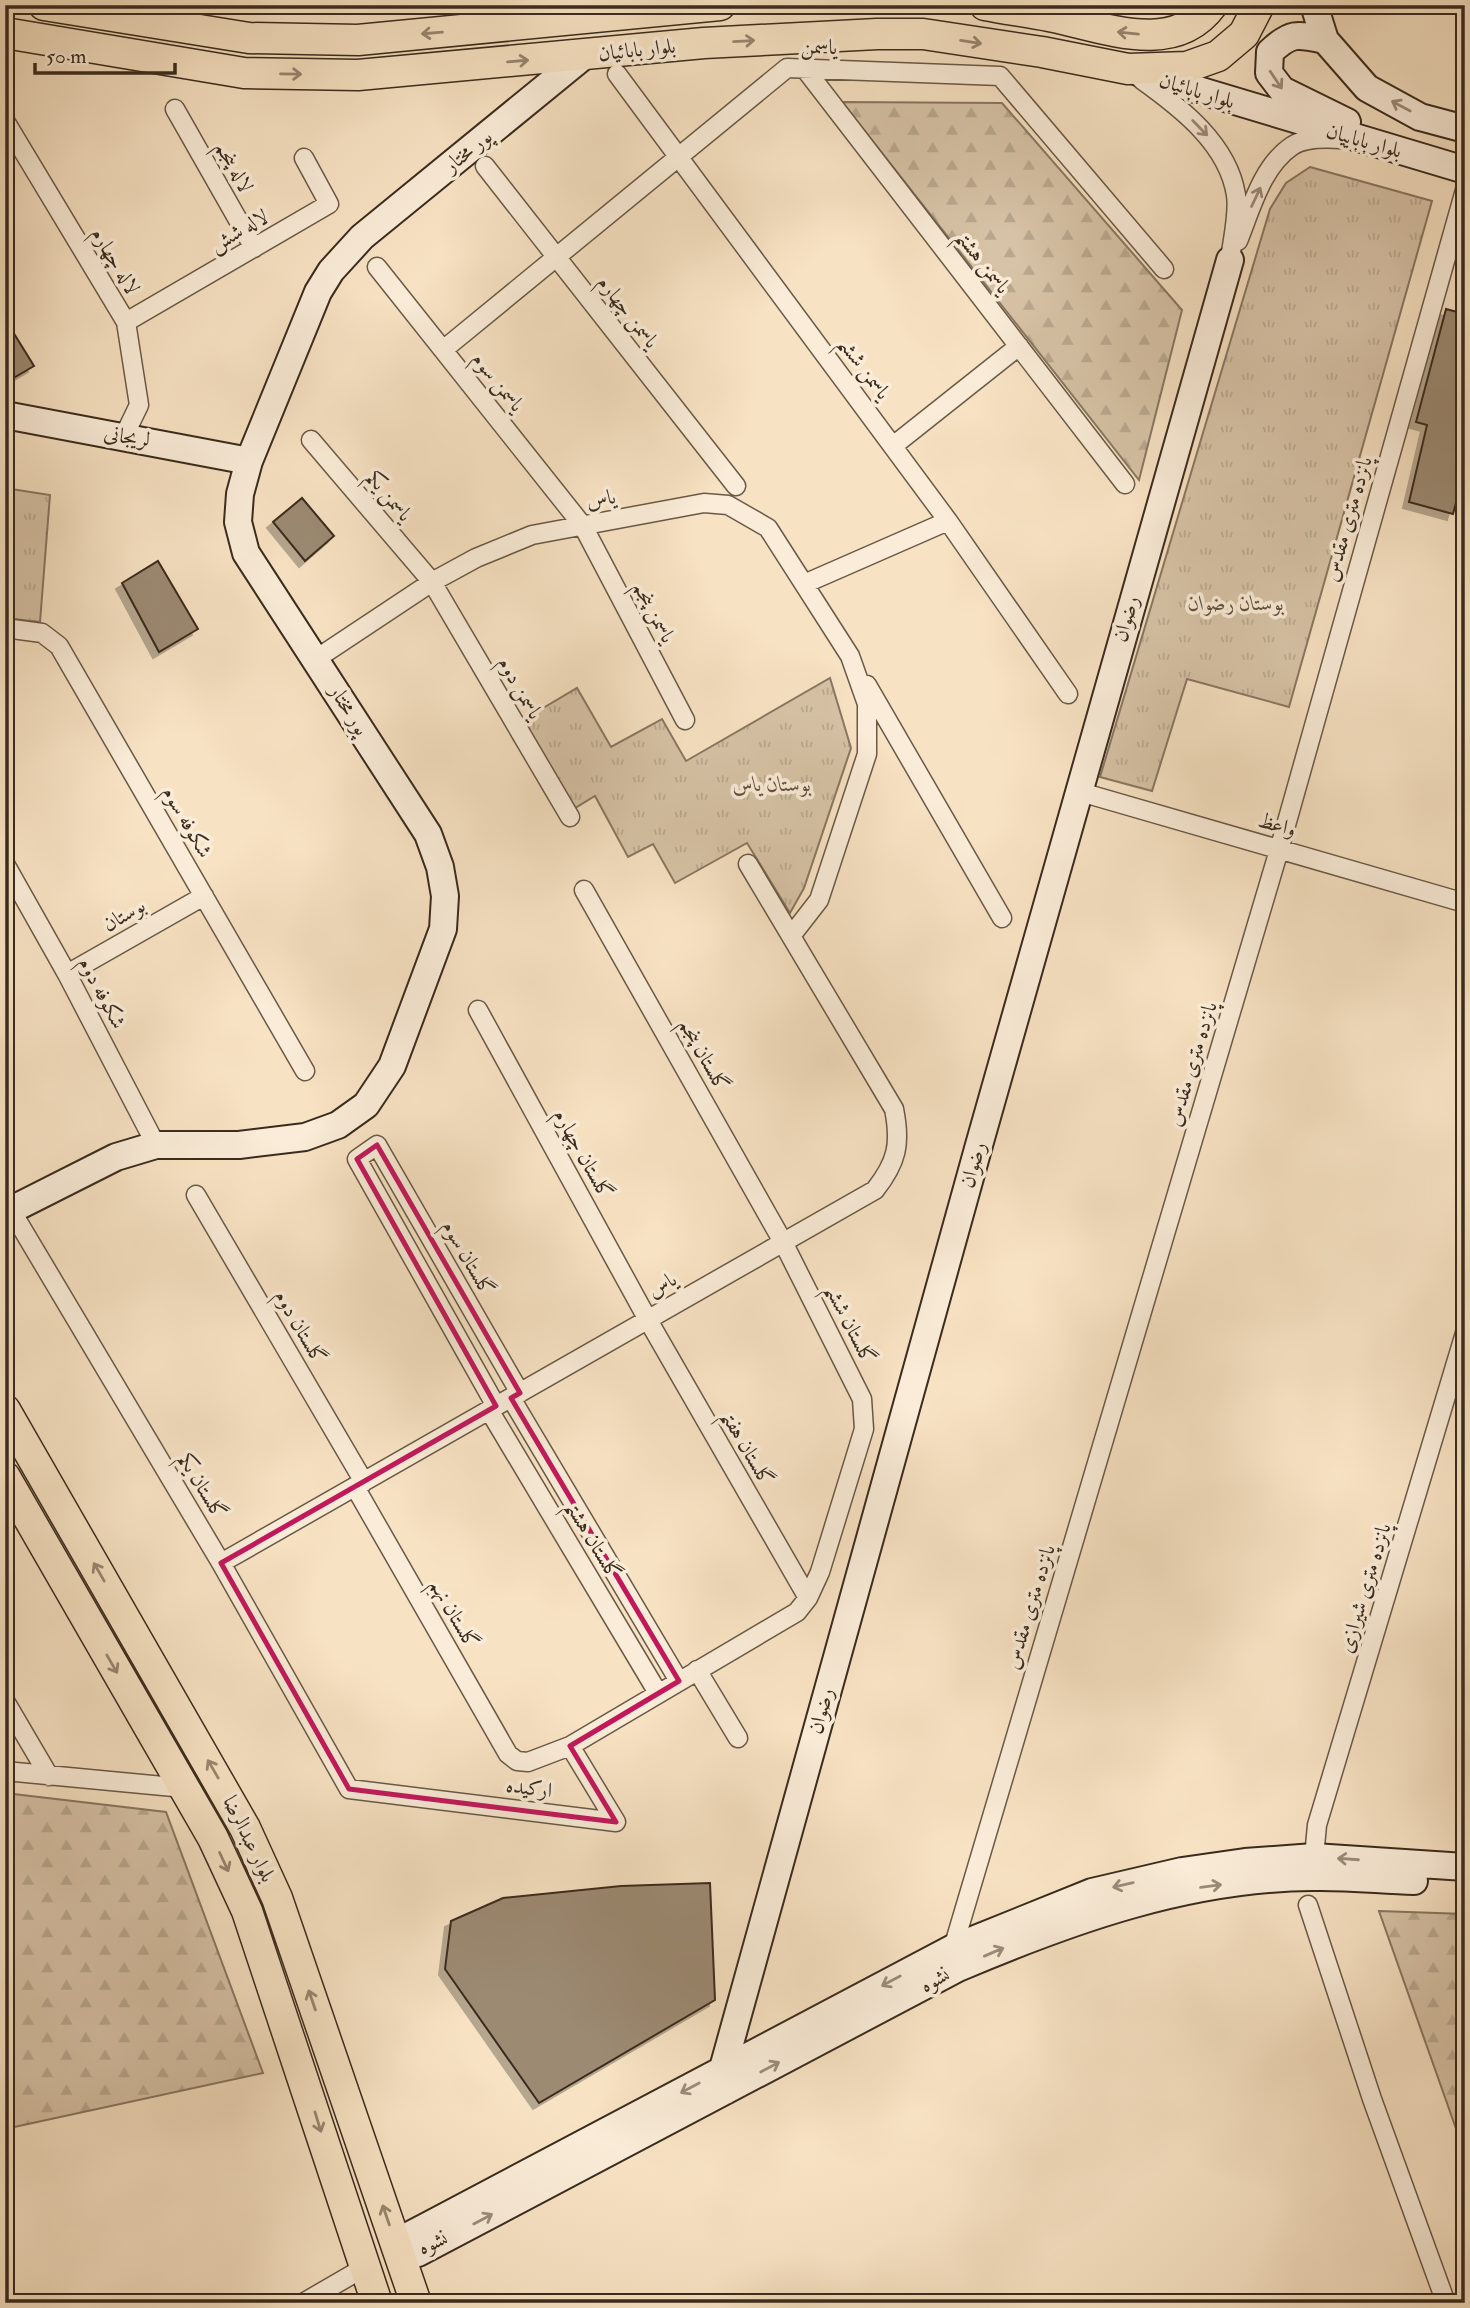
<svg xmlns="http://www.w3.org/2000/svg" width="1470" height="2308" font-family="'IM FELL Double Pica',Amiri,serif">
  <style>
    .forest { fill: url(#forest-firs); stroke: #887762; stroke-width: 2 }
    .park { fill: url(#park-tufts); stroke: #887762; stroke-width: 2 }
    .building { fill: #9c8a73; stroke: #3a2b1d; stroke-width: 2; filter: url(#shadow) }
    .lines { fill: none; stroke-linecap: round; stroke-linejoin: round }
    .street-casing { stroke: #695946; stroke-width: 21 }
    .secondary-casing { stroke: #3a2b1d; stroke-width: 30 }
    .primary-casing { stroke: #3a2b1d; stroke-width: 33 }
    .street { stroke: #faecd8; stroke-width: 18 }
    .secondary { stroke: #faecd8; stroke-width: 26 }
    .primary { stroke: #f7e2c3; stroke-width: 30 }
    .oneway { stroke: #988670 }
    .oneway2 { stroke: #9a8c7a }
    .marked { fill: none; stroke: #c2185b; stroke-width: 5; stroke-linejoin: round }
    .labels { text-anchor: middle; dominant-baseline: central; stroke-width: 7; stroke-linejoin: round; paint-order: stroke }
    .street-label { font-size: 21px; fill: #3a2b1d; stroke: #faecd8 }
    .park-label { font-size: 21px; font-style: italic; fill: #615140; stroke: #faecd8 }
  </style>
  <defs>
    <pattern id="forest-firs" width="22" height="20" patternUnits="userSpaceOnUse" patternTransform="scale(1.75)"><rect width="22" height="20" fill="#d7c3a7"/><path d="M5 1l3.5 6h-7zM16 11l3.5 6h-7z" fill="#b9a88f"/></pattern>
    <pattern id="park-tufts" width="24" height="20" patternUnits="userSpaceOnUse" patternTransform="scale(1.75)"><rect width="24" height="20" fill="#d7c3a7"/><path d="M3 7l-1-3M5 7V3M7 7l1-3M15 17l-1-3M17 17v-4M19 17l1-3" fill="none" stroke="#b9a88f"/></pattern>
    <filter id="shadow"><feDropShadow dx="-6" dy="6" stdDeviation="0" flood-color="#0004"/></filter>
  </defs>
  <rect width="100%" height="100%" fill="#f7e2c3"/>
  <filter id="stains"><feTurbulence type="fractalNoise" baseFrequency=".00286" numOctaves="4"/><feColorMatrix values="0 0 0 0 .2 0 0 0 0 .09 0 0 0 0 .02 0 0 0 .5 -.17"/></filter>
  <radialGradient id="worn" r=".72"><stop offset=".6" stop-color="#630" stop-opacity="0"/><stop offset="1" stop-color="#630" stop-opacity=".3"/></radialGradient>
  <!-- forest -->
  <path class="forest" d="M842,102L1002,103L1182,310L1139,480Z
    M5,1793L166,1812L263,2073L5,2129Z
    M1379,1911L1465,1914V2154Z"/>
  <!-- park -->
  <path class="park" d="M1310,167L1432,201L1289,707L1187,679L1152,791L1100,777L1270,209L1286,183Z
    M5,488L50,495L40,622L5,618Z
    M830,678L851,748L804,888L790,913L747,843L675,883L653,844L628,857L595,796L575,808L523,720L577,688L611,747L662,719L686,761Z"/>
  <!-- building -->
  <path class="building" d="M1446,309L1465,314V469L1453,514L1409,502L1427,425L1416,422Z
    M5,319L34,366L5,383Z
    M302,498L334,536L305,561L273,522Z
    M158,561L198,629L159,652L122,583Z
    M710,1883L715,2000L539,2103L445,1969L451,1921L503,1898L621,1886Z"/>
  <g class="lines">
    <defs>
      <path id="street" d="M805,69L1125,484
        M617,74L948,521L1068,694
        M1142,80C1181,108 1228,144 1236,195C1239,213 1232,242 1230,260
        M175,109L254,248
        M5,121L126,322L139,405L124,436
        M485,166L736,486
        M1238,241C1251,209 1262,166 1292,146C1305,137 1326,138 1341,139
        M377,267L583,526L685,720
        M126,322L329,204L304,158
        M443,350L787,68L1000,76L1164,269
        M311,440L432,582L570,817
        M893,446L1019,346
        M804,584L948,521
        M5,628L42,633L59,646L305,1071
        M316,659L432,582L476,558L532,535L704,503L728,505L768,528L850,656L867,704V754L819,900L791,936
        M867,685L1002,918
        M1077,791L1465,903
        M5,864L67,974L156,1145
        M67,974L204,896
        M478,1010L648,1320L808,1598
        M196,1195L364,1482
        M11,1210L221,1563L349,1789L616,1822L570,1746
        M511,1398L679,1681
        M496,1406L357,1159L377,1145L520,1393
        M489,1410L658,1693
        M355,1487L508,1754L517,1761L528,1762L570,1746L797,1612L808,1598L820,1572L864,1429L862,1399L783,1242L584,890
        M221,1563L875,1190C897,1162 901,1144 894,1109L748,864
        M697,1670L738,1738
        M5,1701L49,1776
        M5,1771L184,1788
        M1314,1857L1317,1825L1465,1333
        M1308,1905L1372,2099L1446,2303
        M953,1948L1279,850L1465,190
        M303,2303L365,2267"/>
      <path id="secondary" d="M1314,5L1325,40L1367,88L1420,117L1465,129
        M1325,40C1297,34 1291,32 1270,52L1269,73L1282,90L1347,122
        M1138,72L1465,170
        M5,415L249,461
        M5,1213L116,1157L156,1145H239L305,1137L338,1125L366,1105L392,1066L443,929L445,896L440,867L428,834L246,553L238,522L240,494L249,461L318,292L331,271L362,237L585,55
        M725,2091L722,2072C889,1467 1056,863 1230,260
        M398,2252L410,2235L431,2224L953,1948L1092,1892L1182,1871L1245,1862L1314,1857L1465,1867
        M398,2252L418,2253L958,1968C1071,1920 1188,1878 1312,1877C1346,1876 1380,1880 1414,1881"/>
      <path id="primary" d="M44,5L249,38L358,40L720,5
        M985,5C1006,9 1028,12 1049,16C1101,26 1173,58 1212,5
        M5,33L244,73L358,75L704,43L877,34H923L1042,52L1128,69L1187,67L1218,56L1244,34L1259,5
        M5,1410L245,1828L277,1898L416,2303
        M5,1477L213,1838L247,1911L377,2303"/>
    </defs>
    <!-- street casing -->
    <use href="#street" class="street-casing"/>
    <!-- secondary casing -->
    <use href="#secondary" class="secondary-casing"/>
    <!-- primary casing -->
    <use href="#primary" class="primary-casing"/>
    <!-- street -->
    <use href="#street" class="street"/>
    <!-- secondary -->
    <use href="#secondary" class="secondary"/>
    <!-- primary -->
    <use href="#primary" class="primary"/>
  </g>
  <!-- one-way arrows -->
  <defs><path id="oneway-shaft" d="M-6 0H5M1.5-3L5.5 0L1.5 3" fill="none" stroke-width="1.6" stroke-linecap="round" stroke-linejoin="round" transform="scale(1.75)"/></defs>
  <g class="oneway">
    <use href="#oneway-shaft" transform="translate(432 33) rotate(175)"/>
    <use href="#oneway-shaft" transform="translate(1128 33) rotate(-174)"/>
    <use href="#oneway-shaft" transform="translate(744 41) rotate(-3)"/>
    <use href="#oneway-shaft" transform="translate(971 42) rotate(9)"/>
    <use href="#oneway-shaft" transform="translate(518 61) rotate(-5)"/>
    <use href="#oneway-shaft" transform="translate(291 74) rotate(1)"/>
    <use href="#oneway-shaft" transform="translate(99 1572) rotate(-120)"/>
    <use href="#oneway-shaft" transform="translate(112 1664) rotate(60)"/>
    <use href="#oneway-shaft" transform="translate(213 1769) rotate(-120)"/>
    <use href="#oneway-shaft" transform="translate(224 1862) rotate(65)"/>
    <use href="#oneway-shaft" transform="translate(312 2000) rotate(-109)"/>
    <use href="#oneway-shaft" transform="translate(318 2122) rotate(73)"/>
    <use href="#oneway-shaft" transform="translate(386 2215) rotate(-109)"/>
  </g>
  <g class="oneway2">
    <use href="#oneway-shaft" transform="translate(1276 80) rotate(56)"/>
    <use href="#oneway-shaft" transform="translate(1401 106) rotate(-152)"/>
    <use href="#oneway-shaft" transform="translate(1200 128) rotate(46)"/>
    <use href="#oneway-shaft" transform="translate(1256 197) rotate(-65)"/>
    <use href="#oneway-shaft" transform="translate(1348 1859) rotate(-176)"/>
    <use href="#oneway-shaft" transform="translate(1123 1885) rotate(167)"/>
    <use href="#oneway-shaft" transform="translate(1211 1886) rotate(-8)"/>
    <use href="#oneway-shaft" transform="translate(994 1952) rotate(-23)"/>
    <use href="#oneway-shaft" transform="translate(891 1981) rotate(152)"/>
    <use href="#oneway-shaft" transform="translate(770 2067) rotate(-28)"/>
    <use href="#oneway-shaft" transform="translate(690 2088) rotate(152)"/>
    <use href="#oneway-shaft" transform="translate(483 2219) rotate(-28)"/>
  </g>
  <!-- marked area -->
  <path class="marked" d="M377,1145L520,1393L511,1398L679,1681L570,1746L616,1822L349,1789L221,1563L496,1406L357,1159Z"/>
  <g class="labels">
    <!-- street labels -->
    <g class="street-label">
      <text transform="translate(819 47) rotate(2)">یاسمن</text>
      <text transform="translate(637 50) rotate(-6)">بلوار بابائیان</text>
      <text transform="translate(1197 91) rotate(17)">بلوار بابائیان</text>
      <text transform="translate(1364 141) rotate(16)">بلوار باباییان</text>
      <text transform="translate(468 151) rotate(-39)">پور مختار</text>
      <text transform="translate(234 167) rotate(61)">لاله پنجم</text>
      <text transform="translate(239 231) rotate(-30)">لاله شش</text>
      <text transform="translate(115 261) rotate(59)">لاله چهارم</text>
      <text transform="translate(983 262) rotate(52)">یاسمن هشتم</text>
      <text transform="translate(628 312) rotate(52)">یاسمن چهارم</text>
      <text transform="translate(864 368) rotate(53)">یاسمن ششم</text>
      <text transform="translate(498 382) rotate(51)">یاسمن سوم</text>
      <text transform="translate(127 437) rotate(11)">لریجانی</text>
      <text transform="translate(389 496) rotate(50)">یاسمن یکم</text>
      <text transform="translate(601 499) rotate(-10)">یاس</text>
      <text transform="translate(1348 519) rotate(-74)">پانزده متری مقدس</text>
      <text transform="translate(654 612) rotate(62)">یاسمن پنجم</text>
      <text transform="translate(1126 619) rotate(-74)">رضوان</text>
      <text transform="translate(520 688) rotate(60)">یاسمن دوم</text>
      <text transform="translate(349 710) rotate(58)">پور مختار</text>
      <text transform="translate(187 822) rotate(60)">شکوفه سوم</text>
      <text transform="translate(1277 825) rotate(16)">واعظ</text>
      <text transform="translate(124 915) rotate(-30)">بوستان</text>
      <text transform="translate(102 993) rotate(62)">شکوفه دوم</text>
      <text transform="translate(704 1055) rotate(61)">گلستان پنجم</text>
      <text transform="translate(1192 1064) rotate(-73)">پانزده متری مقدس</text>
      <text transform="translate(583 1154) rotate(61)">گلستان چهارم</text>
      <text transform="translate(973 1165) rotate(-74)">رضوان</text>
      <text transform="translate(468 1258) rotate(60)">گلستان سوم</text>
      <text transform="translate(662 1285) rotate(-30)">یاس</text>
      <text transform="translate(850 1324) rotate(63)">گلستان ششم</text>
      <text transform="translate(300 1327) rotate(60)">گلستان دوم</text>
      <text transform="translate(747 1448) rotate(60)">گلستان هفتم</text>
      <text transform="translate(202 1486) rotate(59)">گلستان یکم</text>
      <text transform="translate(593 1540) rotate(59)">گلستان هشتم</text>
      <text transform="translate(1365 1588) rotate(-73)">پانزده متری شیرازی</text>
      <text transform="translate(1030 1607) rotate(-73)">پانزده متری مقدس</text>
      <text transform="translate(454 1614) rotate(60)">گلستان نهم</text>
      <text transform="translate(821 1711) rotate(-75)">رضوان</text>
      <text transform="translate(529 1788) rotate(7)">ارکیده</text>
      <text transform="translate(249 1839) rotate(64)">بلوار عبدالرضا</text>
      <text transform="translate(935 1980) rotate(-28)">نشوه</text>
      <text transform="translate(433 2243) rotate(-23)">نشوه</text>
    </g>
    <!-- park labels -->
    <g class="park-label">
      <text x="1236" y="603">بوستان رضوان</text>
      <text x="772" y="784">بوستان یاس</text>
    </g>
  </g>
  <!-- margin -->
  <rect width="1470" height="2308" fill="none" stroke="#f7e2c3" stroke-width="28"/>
  <rect x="7" y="7" width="1456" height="2294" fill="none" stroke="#3a2b1d" stroke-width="3.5"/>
  <rect x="14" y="14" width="1442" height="2280" fill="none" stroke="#3a2b1d" stroke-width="2"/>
  <!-- scale -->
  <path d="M35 63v10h140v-10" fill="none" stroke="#3a2b1d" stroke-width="3.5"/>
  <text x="46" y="63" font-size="21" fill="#3a2b1d" stroke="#faecd8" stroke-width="5" paint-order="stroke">50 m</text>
  <rect width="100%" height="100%" filter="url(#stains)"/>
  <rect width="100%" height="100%" fill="url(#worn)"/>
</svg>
